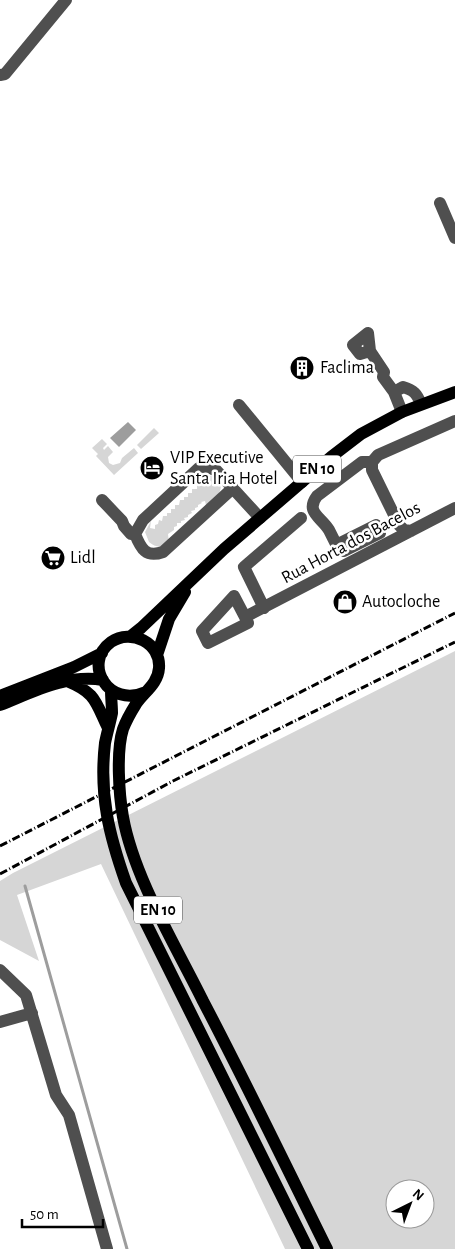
<svg xmlns="http://www.w3.org/2000/svg" width="455" height="1249" font-family="'Alegreya Sans',sans-serif">
  <style>
    .green { fill: #d6d6d6; fill-rule: evenodd }
    .water { fill: #9d9d9d }
    .lines { fill: none; stroke-linecap: round; stroke-linejoin: round }
    .stream { stroke: #9d9d9d; stroke-width: 3 }
    .minor { stroke: #4f4f4f; stroke-width: 12 }
    .major { stroke: #000; stroke-width: 12 }
    .rail { stroke: #000; stroke-width: 3; stroke-dasharray: 8 2.5 1 2.5; stroke-linecap: butt }
    .labels { text-anchor: middle; dominant-baseline: central; stroke-width: 5; stroke-linejoin: round; paint-order: stroke }
    .shield { fill: #fff; stroke: #4c4c4c; stroke-width: 1 }
    .shield-label { font-size: 16px; font-weight: bold; fill: #000 }
    .poi-label { font-size: 18px; fill: #000; stroke: #fff; text-anchor: start }
    .street-label { font-size: 18px; fill: #000; stroke: #fff }
  </style>
  <rect width="100%" height="100%" fill="#fff"/>
  <!-- green -->
  <path class="green" d="M154,428L159,433L141,449L137,445Z
    M102,439L107,444L103,448L104,450L108,446L113,452L108,457L109,463L113,465L120,463L122,458L134,448L138,453L114,475L96,456L98,454L92,448Z
    M208,475C232,481 217,498 207,509L205,501L201,502L202,503L198,505V507L195,508V510L191,511L192,513L188,515V517L184,518L185,520L181,521V523H177V526L174,527V530L168,534L169,543C162,548 156,548 149,542L145,532L151,521L150,528L155,529V525L158,524L159,520L162,521L163,516H167V513H171V509H175V505H179L180,500H184V497H188V493H192V489H197V478Z
    M455,651V1249H285L101,864L17,895L39,961L0,940V881L13,873ZM395,1189H425V1219H395Z"/>
  <!-- water -->
  <path class="water" d="M128,422L136,430L119,447L110,438Z"/>
  <g class="lines">
    <!-- stream -->
    <path class="stream" d="M25,886L127,1249"/>
    <!-- minor -->
    <path class="minor" d="M0,75L5,74L66,0
      M440,203L455,238
      M370,351L360,354L353,345L368,333L370,351L384,372L383,377L394,392L402,412
      M394,392L403,387C414,390 417,394 421,404
      M239,405L302,482
      M233,488L163,552C146,558 141,549 135,534L143,520L199,468L208,467L217,471L260,518
      M102,500L122,521L124,526L131,534H135
      M376,525L380,533L344,551L340,543Z
      M411,531L404,530L399,525L372,470V462L378,455L455,421
      M342,547L338,548C335,542 332,536 329,530C321,517 305,512 317,496L362,462H372
      M264,608L244,567L301,518
      M245,617L234,596L202,631L208,643L248,623L245,617L455,508
      M0,970L26,995L56,1095L69,1115L107,1249
      M0,1022L32,1013"/>
    <!-- major -->
    <path class="major" d="M131,636L141,628L224,549L331,457L361,434L402,412L455,392
      M157,655L169,619L185,592
      M67,681C96,693 95,701 108,728
      M111,690C111,698 112,706 112,713C110,723 107,733 105,743C99,795 109,835 126,883L308,1249
      M146,692C108,709 82,663 111,642C131,628 161,643 159,668C158,684 144,692 136,704C131,712 126,721 123,729C116,751 119,795 123,817C134,878 176,946 203,1001C246,1083 286,1166 327,1249
      M0,696L74,667L102,653
      M0,705C33,692 66,674 103,680"/>
    <!-- rail -->
    <path class="rail" d="M0,846L455,613
      M0,874L173,781L455,642"/>
  </g>
  <!-- icons -->
  <defs>
    <symbol id="building-disc" viewBox="-11 -11 22 22"><circle r="9.5" fill="#000" stroke="#fff"/><path d="M-4-6H4V6H1V3H-1V6H-4ZM-2.5-4.3h1.7v1.8h-1.7ZM.8-4.3h1.7v1.8H.8ZM-2.5-1h1.7V.8h-1.7ZM.8-1h1.7V.8H.8Z" fill="#fff"/></symbol>
    <symbol id="hotel-disc" viewBox="-11 -11 22 22"><circle r="9.5" fill="#000" stroke="#fff"/><path d="M-6-4.5h1.5V1H6V5H4.5V3h-9V5H-6ZM-4 0a1.8 1.8 0 1 1 3.6 0ZM.5 0V-2.5h3Q6-2.5 6 0Z" fill="#fff"/></symbol>
    <symbol id="supermarket-disc" viewBox="-11 -11 22 22"><circle r="9.5" fill="#000" stroke="#fff"/><path d="M-6-5.5h2.5l.6 2H6L4.5 2H-2.5L-4.4-4H-6ZM-1.5 3.2a1.3 1.3 0 1 0 .1 0ZM3 3.2a1.3 1.3 0 1 0 .1 0Z" fill="#fff"/></symbol>
    <symbol id="shop-disc" viewBox="-11 -11 22 22"><circle r="9.5" fill="#000" stroke="#fff"/><path d="M-5-2.5h2.3a2.7 3.5 0 0 1 5.4 0H5L5.5 6h-11ZM-1.5-2.5h3a1.5 2.3 0 0 0-3 0Z" fill="#fff"/></symbol>
  </defs>
  <g fill-rule="evenodd">
    <use href="#building-disc" x="288" y="354" width="28" height="28"/>
    <use href="#hotel-disc" x="138" y="454" width="28" height="28"/>
    <use href="#supermarket-disc" x="39" y="544" width="28" height="28"/>
    <use href="#shop-disc" x="331" y="588" width="28" height="28"/>
  </g>
  <g class="labels">
    <!-- shield labels -->
    <g class="shield">
      <rect x="293" y="455.5" width="48" height="27" rx="4"/>
      <rect x="134" y="896.5" width="48" height="27" rx="4"/>
    </g>
    <g class="shield-label">
      <text x="317" y="469">EN 10</text>
      <text x="158" y="910">EN 10</text>
    </g>
    <!-- poi labels -->
    <g class="poi-label">
      <text x="320" y="368">Faclima</text>
      <text x="170" y="458">VIP Executive<tspan x="170" dy="21">Santa Iria Hotel</tspan></text>
      <text x="70" y="558">Lidl</text>
      <text x="362" y="602">Autocloche</text>
    </g>
    <!-- street labels -->
    <g class="street-label">
      <text transform="translate(351 543) rotate(-28)">Rua Horta dos Bacelos</text>
    </g>
  </g>
  <!-- north arrow -->
  <g transform="translate(410 1204) rotate(42)"><circle r="24" fill="#ffffff" stroke="#999999"/>
  <path d="M0-4L9 19L0 12L-9 19Z" fill="#000000"/>
  <text y="-8" font-size="14" font-weight="bold" text-anchor="middle" fill="#000000">N</text>
  </g>
  <!-- scale -->
  <path d="M22 1219v8h81v-8" fill="none" stroke="#000000" stroke-width="2.5"/>
  <text x="30" y="1219" font-size="15" fill="#000000" stroke="#ffffff" stroke-width="4" paint-order="stroke">50 m</text>
</svg>
